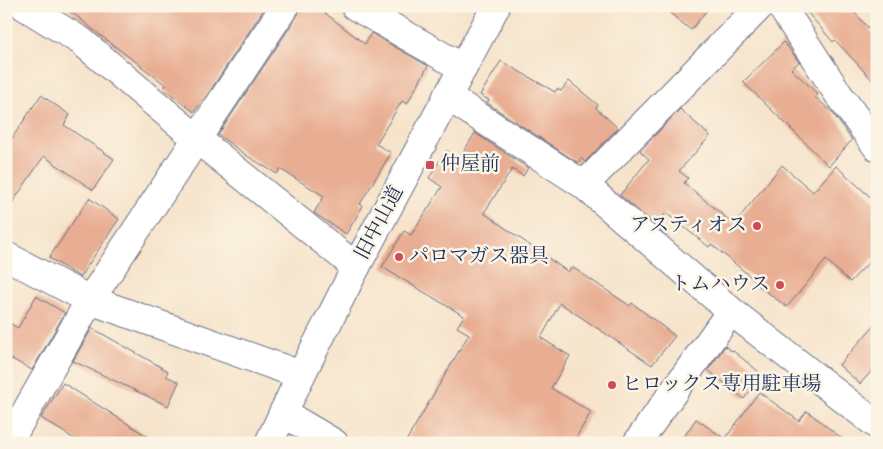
<svg xmlns="http://www.w3.org/2000/svg" width="883" height="449" font-family="Vollkorn,'Noto Serif JP',serif">
  <style>
    .building { fill: #e8ad92 }
    .lines { fill: none; stroke-linecap: round; stroke-linejoin: round }
    .minor-casing { stroke: #686e84; stroke-width: 30 }
    .major-casing { stroke: #686e84; stroke-width: 30 }
    .minor { stroke: #fff; stroke-width: 28 }
    .major { stroke: #fff; stroke-width: 28 }
    .poi-dot { fill: #d1495b; stroke: #fcf5e5; stroke-width: 2 }
    .labels { text-anchor: middle; dominant-baseline: central; stroke-width: 5; stroke-linejoin: round; paint-order: stroke }
    .poi-label { font-size: 20px; fill: #1b2f5e; stroke: #fcf5e5; text-anchor: start }
    .street-label { font-size: 20px; fill: #1b2f5e; stroke: #fcf5e5 }
  </style>
  <rect width="100%" height="100%" fill="#fcf5e5"/>
  <filter id="ink" filterUnits="userSpaceOnUse"><feTurbulence type="fractalNoise" baseFrequency=".02" numOctaves="2"/><feDisplacementMap in="SourceGraphic" scale="10" xChannelSelector="R" yChannelSelector="G"/><feConvolveMatrix kernelMatrix="1 2 1 2 8 2 1 2 1" color-interpolation-filters="sRGB"/></filter>
  <filter id="wash" filterUnits="userSpaceOnUse"><feTurbulence type="fractalNoise" baseFrequency=".0096" numOctaves="4" result="noise"/><feDisplacementMap in="SourceGraphic" scale="20" xChannelSelector="R" yChannelSelector="G"/><feGaussianBlur stdDeviation="1.12" result="paint"/><feColorMatrix in="noise" values="0 0 0 0 0 0 0 0 0 0 0 0 0 0 0 0 0 1.4 0 .05"/><feComposite in="paint" operator="in"/></filter>
  <g filter="url(#wash)">
    <rect width="100%" height="100%" fill="#f6e3ca"/>
    <g id="blocks">
      <!-- building -->
      <path class="building" d="M64,6H266L208,94L194,112L164,89L166,85L100,35Z
        M301,6H316L365,44L371,33L428,66L407,104L402,101L376,144L391,153L360,204L363,206L346,234L314,213L324,196L280,169L277,174L249,157L218,135L298,15Z
        M661,6H710L691,30Z
        M802,6H849L877,38V85L835,40L833,42Z
        M784,42L799,62L791,69L818,94L815,97L832,112L852,140L829,166L743,82Z
        M501,61L555,92L557,89L561,91L569,81L598,105L596,108L618,128L585,162L581,158L578,163L487,103L489,100L480,95Z
        M41,95L70,115L64,125L114,159L93,190L44,156L6,212V147Z
        M680,109L710,136L679,171L688,178L684,183L734,224L782,165L813,192L836,166L877,203V254L850,282L826,260L787,307L755,283L756,281L711,244L709,247L666,213L656,226L620,195L649,159L640,151Z
        M475,133L528,168L523,176L512,169L484,213L568,272L572,267L630,306L632,303L675,336L652,365L560,303L541,338L570,356L551,388L591,412L573,443H405L469,334L457,327L464,316L382,267L404,231L411,235L442,187L429,178L446,151L459,159Z
        M89,198L119,219L80,277L49,258Z
        M36,296L65,313L32,370L6,356V321L18,328Z
        M877,322V365L860,384L839,365Z
        M92,328L168,371L166,376L179,382L168,406L73,361Z
        M725,346L731,351L732,350L763,375L744,399L708,370Z
        M63,383L158,443H81L41,418Z
        M759,392L799,421L807,411L848,443H680L696,419L725,439Z"/>
    </g>
  </g>
  <g filter="url(#ink)">
    <use href="#blocks" fill-opacity="0" stroke="#686e84" stroke-width="1"/>
    <g class="lines">
      <defs>
        <path id="minor" d="M24,6L81,41L196,138L356,267
          M355,6L463,68
          M781,6L839,95L877,147
          M447,96L584,185L731,311L877,425
          M584,185L760,6
          M6,256L90,300L301,375
          M283,413L334,443
          M8,443L90,300L285,6
          M637,443L731,311"/>
        <path id="major" d="M269,443L301,375L356,267L496,6"/>
      </defs>
      <!-- minor casing -->
      <use href="#minor" class="minor-casing"/>
      <!-- major casing -->
      <use href="#major" class="major-casing"/>
      <!-- minor -->
      <use href="#minor" class="minor"/>
      <!-- major -->
      <use href="#major" class="major"/>
    </g>
  </g>
  <!-- markers -->
  <g class="poi-dot">
    <rect x="425" y="160" width="10" height="10" rx="2.5"/>
    <circle cx="757" cy="226" r="5"/>
    <circle cx="399" cy="257" r="5"/>
    <circle cx="780" cy="285" r="5"/>
    <circle cx="612" cy="385" r="5"/>
  </g>
  <g class="labels">
    <!-- poi labels -->
    <g class="poi-label">
      <text x="440" y="165">仲屋前</text>
      <text x="747" y="226" text-anchor="end">アスティオス</text>
      <text x="409" y="257">パロマガス器具</text>
      <text x="770" y="285" text-anchor="end">トムハウス</text>
      <text x="622" y="385">ヒロックス専用駐車場</text>
    </g>
    <!-- street labels -->
    <g class="street-label">
      <text transform="translate(380 223) rotate(-62)">旧中山道</text>
    </g>
  </g>
  <!-- margin -->
  <rect width="883" height="449" fill="none" stroke="#fcf5e5" stroke-width="25"/>
</svg>
